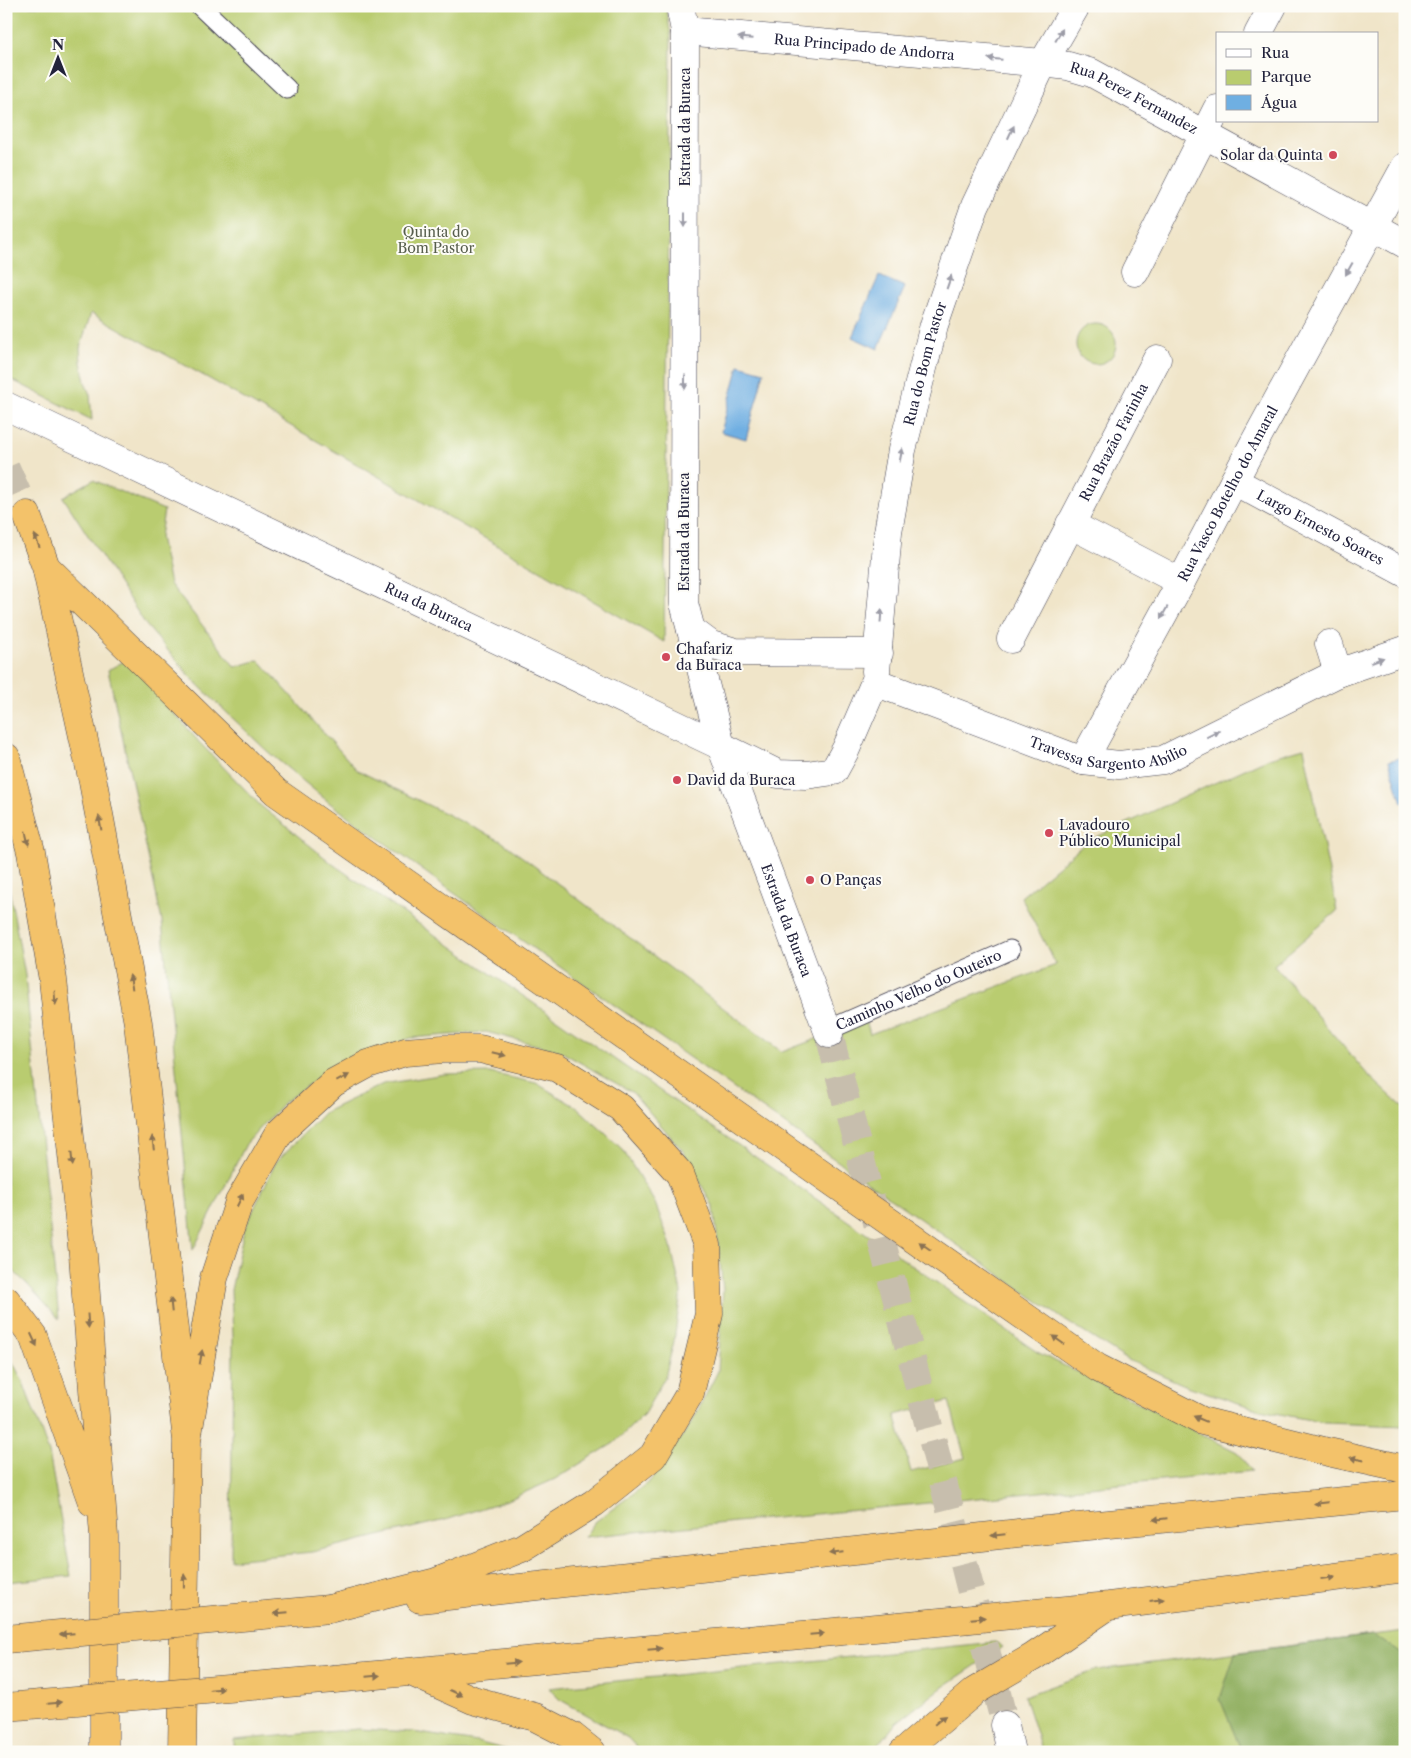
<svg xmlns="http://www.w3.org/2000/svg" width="1411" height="1758" font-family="'Libre Caslon Text',serif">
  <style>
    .green { fill: #b9cc6f; stroke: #6e7755; fill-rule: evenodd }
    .forest { fill: #92b062; stroke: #5a694e }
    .water { fill: #6fafe2; stroke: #48688e }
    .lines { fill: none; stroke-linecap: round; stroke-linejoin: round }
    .tertiary-tunnel { stroke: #c7bead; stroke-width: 28; stroke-dasharray: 28 14; stroke-linecap: butt }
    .trunk-tunnel { stroke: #c7bead; stroke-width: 28; stroke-dasharray: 28 14; stroke-linecap: butt }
    .service-casing { stroke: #413f50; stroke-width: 21 }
    .pedestrian-casing { stroke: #413f50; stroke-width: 29 }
    .minor-casing { stroke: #413f50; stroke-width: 29 }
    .tertiary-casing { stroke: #413f50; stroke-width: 29 }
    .trunk-casing { stroke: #413f50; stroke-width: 29 }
    .service { stroke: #fff; stroke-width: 19 }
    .pedestrian { stroke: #fff; stroke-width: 28 }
    .minor { stroke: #fff; stroke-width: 28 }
    .tertiary { stroke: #fff; stroke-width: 28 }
    .trunk { stroke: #f3c26a; stroke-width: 28 }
    .trunk-bridge-casing { stroke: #413f50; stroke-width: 29; stroke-linecap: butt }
    .trunk-bridge { stroke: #f3c26a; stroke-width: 28 }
    .oneway { fill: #9c9ca7 }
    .oneway2 { fill: #8a7252 }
    .poi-dot { fill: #d1495b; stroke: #fdfcf7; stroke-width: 2 }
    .labels { text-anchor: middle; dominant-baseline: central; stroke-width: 4; stroke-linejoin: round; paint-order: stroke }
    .street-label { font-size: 14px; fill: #22223b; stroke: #fdfcf7 }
    .poi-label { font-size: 14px; fill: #22223b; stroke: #fdfcf7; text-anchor: start }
    .park-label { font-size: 14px; fill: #575e4d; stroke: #fdfcf7 }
  </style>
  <rect width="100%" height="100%" fill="#fdfcf7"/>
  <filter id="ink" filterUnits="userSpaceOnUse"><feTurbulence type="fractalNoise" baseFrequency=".02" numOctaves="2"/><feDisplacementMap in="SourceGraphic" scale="10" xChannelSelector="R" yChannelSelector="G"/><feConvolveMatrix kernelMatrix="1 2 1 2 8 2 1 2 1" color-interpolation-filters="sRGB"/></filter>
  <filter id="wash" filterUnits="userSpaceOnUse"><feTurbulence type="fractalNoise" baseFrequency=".0096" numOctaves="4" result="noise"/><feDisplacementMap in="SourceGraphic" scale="20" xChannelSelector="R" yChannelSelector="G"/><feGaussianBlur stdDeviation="1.12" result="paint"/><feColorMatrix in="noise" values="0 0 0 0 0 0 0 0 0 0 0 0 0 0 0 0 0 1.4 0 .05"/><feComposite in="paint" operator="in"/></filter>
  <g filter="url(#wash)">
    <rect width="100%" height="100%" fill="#f0e5c9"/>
    <!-- green -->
    <path class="green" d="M6,6H666L671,36L664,642L215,382L91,313L80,348L81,362L85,382L90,395L92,420L6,377Z
      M1076 344a20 20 0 1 1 40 0a20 20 0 1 1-40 0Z
      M93,480L164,510L160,537L170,584L235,667L259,660L357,770L501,841L782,1052L866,1020L870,1034L1056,965L1021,897L1088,841L1269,758L1304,748L1337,911L1274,965L1367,1074L1405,1109V1426L1325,1423L1260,1410L1187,1386L1126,1359L1066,1321L454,893L331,804L267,751L196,683L146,625L63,497Z
      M128,659L199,742L261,806L334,865L1037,1352L1237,1452L1252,1471L584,1537L595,1522L650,1481L692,1422L718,1371L723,1289L714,1208L683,1151L633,1093L560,1051L486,1032L411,1038L336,1066L284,1102L246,1144L193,1250L162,921L108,670ZM949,1401L965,1458L911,1472L895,1415Z
      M6,872L25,975L59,1319L27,1284L6,1264Z
      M490,1073L536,1083L578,1108L623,1150L655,1203L670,1243L681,1292L674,1341L665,1377L644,1414L614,1443L555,1479L510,1499L449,1519L312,1552L231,1560L233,1336L231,1290L244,1230L276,1162L325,1112L383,1084L445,1074Z
      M6,1349L23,1382L49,1453L71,1576L6,1582Z
      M1405,1631V1752H1042L1024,1696L1097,1670Z
      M995,1642L1003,1647L943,1687L897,1722L873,1752H641L628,1738L559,1699L549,1688Z
      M358,1729L413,1732L477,1742L515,1752H234V1740Z"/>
    <!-- forest -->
    <path class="forest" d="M1374,1635L1405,1656V1752H1242L1220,1699L1235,1653Z"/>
    <!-- water -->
    <path class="water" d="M879,276L905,287L878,349L852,337Z
      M739,365L764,372L746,439L721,432Z
      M1405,756V802L1402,803L1389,761Z"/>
  </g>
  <g filter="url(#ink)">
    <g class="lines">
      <!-- tertiary-tunnel -->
      <path class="tertiary-tunnel" d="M829,1034L1005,1725"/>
      <!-- trunk-tunnel -->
      <path class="trunk-tunnel" d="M6,468L27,515"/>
      <defs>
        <g id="service">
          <path d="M200,6L287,89"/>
          <path id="s1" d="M828,1030L1010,950"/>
        </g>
        <g id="pedestrian">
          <path id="s2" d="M1234,481L1405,573"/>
          <path d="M691,630L721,746"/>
          <path d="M1329,644L1338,673"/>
        </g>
        <g id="minor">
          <path d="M680,6L685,31L684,603L691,630L711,645L735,652L879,653"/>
          <path id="s3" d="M685,31L1043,63L1068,66L1092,73L1405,244"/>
          <path d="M1258,34L1273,6"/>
          <path d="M1135,272L1217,109"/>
          <path d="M1070,524L1181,582"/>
          <path id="s4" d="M1011,639L1157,359"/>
          <path id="s5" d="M876,671L888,532L902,450L934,325L975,206L1043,63L1076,6"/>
          <path id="s6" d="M721,746L778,774L806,775L834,771L846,749L875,682L1083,761L1119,765L1163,760L1338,673L1405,650"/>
          <path id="s7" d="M1083,761L1181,582L1253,445L1405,167"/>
        </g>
        <g id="tertiary">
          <path id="s8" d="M6,406L721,746L829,1034"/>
          <path d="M1005,1725L1011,1752"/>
        </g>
        <path id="trunk" d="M27,515L46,567L93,782L138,1023L187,1440L182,1752
          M46,567L276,792L1098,1368L1202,1421L1328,1452L1405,1469
          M6,757L31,852L53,980L83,1255L104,1536V1752
          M6,1300L33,1336L92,1502
          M187,1440L214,1278L239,1202L279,1133L333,1083L368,1064L405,1052L443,1049H480L557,1068L621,1108L680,1174L707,1245L709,1314L690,1393L653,1456L594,1503L522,1548L436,1582L329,1609
          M420,1599L1027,1532L1405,1495
          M413,1673L473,1700L535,1717L572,1736L592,1752
          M334,1679L1109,1606L1405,1568
          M903,1752L975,1691L1033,1657L1105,1608"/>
      </defs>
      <!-- service casing -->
      <use href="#service" class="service-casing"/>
      <!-- pedestrian casing -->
      <use href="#pedestrian" class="pedestrian-casing"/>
      <!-- minor casing -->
      <use href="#minor" class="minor-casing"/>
      <!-- tertiary casing -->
      <use href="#tertiary" class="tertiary-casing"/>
      <!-- trunk casing -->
      <use href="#trunk" class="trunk-casing"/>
      <!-- service -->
      <use href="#service" class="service"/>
      <!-- pedestrian -->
      <use href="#pedestrian" class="pedestrian"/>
      <!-- minor -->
      <use href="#minor" class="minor"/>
      <!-- tertiary -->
      <use href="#tertiary" class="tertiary"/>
      <!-- trunk -->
      <use href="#trunk" class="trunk"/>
      <defs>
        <path id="trunk-bridge" d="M6,1639L329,1609
          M6,1707L334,1679"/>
      </defs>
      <!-- trunk-bridge casing -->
      <use href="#trunk-bridge" class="trunk-bridge-casing"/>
      <!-- trunk-bridge -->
      <use href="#trunk-bridge" class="trunk-bridge"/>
    </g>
    <!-- one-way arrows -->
    <defs><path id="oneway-solid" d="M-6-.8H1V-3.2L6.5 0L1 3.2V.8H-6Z" transform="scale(1.25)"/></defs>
    <g class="oneway">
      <use href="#oneway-solid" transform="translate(1059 35) rotate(-60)"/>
      <use href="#oneway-solid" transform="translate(745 38) rotate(-175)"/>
      <use href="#oneway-solid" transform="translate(995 59) rotate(-175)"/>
      <use href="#oneway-solid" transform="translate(1011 132) rotate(-65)"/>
      <use href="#oneway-solid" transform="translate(685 220) rotate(90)"/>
      <use href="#oneway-solid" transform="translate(1349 269) rotate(119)"/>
      <use href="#oneway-solid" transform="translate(949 282) rotate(-71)"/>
      <use href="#oneway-solid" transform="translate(685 382) rotate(90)"/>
      <use href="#oneway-solid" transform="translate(901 455) rotate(-79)"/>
      <use href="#oneway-solid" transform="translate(1164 613) rotate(119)"/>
      <use href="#oneway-solid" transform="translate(881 616) rotate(-86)"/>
      <use href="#oneway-solid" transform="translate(1377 660) rotate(-19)"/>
      <use href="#oneway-solid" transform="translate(1213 734) rotate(-26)"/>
    </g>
    <g class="oneway2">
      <use href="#oneway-solid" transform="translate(37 541) rotate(-111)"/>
      <use href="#oneway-solid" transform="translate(100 823) rotate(-101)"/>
      <use href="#oneway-solid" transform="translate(27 838) rotate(76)"/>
      <use href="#oneway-solid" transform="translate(131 982) rotate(-101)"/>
      <use href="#oneway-solid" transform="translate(55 998) rotate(84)"/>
      <use href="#oneway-solid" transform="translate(499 1054) rotate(14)"/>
      <use href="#oneway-solid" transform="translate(343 1078) rotate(-28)"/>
      <use href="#oneway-solid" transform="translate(153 1143) rotate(-97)"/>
      <use href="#oneway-solid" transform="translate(72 1159) rotate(84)"/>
      <use href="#oneway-solid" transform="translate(240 1200) rotate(-64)"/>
      <use href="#oneway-solid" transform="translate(925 1246) rotate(-145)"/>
      <use href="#oneway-solid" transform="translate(171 1305) rotate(-96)"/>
      <use href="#oneway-solid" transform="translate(88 1321) rotate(86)"/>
      <use href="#oneway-solid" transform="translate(34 1340) rotate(65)"/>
      <use href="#oneway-solid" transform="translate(1058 1340) rotate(-145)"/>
      <use href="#oneway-solid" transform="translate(201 1357) rotate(-80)"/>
      <use href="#oneway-solid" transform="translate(1200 1419) rotate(-157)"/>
      <use href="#oneway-solid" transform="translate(1357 1459) rotate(-168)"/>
      <use href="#oneway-solid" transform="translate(1321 1503) rotate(174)"/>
      <use href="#oneway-solid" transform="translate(1160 1519) rotate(174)"/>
      <use href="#oneway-solid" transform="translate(998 1535) rotate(174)"/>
      <use href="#oneway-solid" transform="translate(836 1553) rotate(174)"/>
      <use href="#oneway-solid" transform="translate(1328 1578) rotate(-7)"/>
      <use href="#oneway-solid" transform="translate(184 1581) rotate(-89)"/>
      <use href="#oneway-solid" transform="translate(1157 1600) rotate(-7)"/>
      <use href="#oneway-solid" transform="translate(281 1613) rotate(175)"/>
      <use href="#oneway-solid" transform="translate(978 1618) rotate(-5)"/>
      <use href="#oneway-solid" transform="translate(67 1634) rotate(175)"/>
      <use href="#oneway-solid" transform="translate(817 1634) rotate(-5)"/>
      <use href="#oneway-solid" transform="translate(655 1649) rotate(-5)"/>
      <use href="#oneway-solid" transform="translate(512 1663) rotate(-5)"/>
      <use href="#oneway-solid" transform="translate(373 1676) rotate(-5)"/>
      <use href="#oneway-solid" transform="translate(217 1689) rotate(-5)"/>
      <use href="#oneway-solid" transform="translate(456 1693) rotate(24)"/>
      <use href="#oneway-solid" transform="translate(55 1703) rotate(-5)"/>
      <use href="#oneway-solid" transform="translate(940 1720) rotate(-39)"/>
    </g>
  </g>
  <!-- markers -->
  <g class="poi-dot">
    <circle cx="1333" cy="155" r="5"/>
    <circle cx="666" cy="657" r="5"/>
    <circle cx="677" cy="780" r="5"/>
    <circle cx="1049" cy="833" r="5"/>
    <circle cx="810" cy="880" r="5"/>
  </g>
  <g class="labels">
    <!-- street labels -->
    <g class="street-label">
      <text stroke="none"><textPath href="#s3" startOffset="180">Rua Principado de Andorra</textPath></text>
      <text stroke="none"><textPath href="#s3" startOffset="458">Rua Perez Fernandez</textPath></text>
      <text transform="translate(685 127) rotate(-90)">Estrada da Buraca</text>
      <text stroke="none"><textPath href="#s5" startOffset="312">Rua do Bom Pastor</textPath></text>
      <text stroke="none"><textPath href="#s4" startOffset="222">Rua Brazão Farinha</textPath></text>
      <text stroke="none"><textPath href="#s7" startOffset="304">Rua Vasco Botelho do Amaral</textPath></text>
      <text stroke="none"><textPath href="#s2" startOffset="98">Largo Ernesto Soares</textPath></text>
      <text transform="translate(684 532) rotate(-90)">Estrada da Buraca</text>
      <text stroke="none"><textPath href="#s8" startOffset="468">Rua da Buraca</textPath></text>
      <text stroke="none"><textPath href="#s6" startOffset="465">Travessa Sargento Abílio</textPath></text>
      <text stroke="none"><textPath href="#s8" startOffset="978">Estrada da Buraca</textPath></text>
      <text stroke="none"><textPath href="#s1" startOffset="99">Caminho Velho do Outeiro</textPath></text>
    </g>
    <!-- poi labels -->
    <g class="poi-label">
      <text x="1323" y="155" text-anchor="end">Solar da Quinta</text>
      <text x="676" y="649">Chafariz<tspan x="676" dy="16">da Buraca</tspan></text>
      <text x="687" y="780">David da Buraca</text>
      <text x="1059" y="825">Lavadouro<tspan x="1059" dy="16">Público Municipal</tspan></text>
      <text x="820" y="880">O Panças</text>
    </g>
    <!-- park labels -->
    <g class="park-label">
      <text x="436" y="232">Quinta do<tspan x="436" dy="16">Bom Pastor</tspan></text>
    </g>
  </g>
  <!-- margin -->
  <rect width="1411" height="1758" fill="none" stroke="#fdfcf7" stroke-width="25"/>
  <!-- legend -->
  <rect x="1216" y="32" width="162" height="90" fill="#fdfcf7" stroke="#a5a5ac"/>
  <rect x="1226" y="49" width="25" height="8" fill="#ffffff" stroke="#a5a5ac"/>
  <text x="1261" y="58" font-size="15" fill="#22223b">Rua</text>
  <rect x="1226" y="70" width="25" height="15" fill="#b9cc6f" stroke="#a5a5ac"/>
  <text x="1261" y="82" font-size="15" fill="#22223b">Parque</text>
  <rect x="1226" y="95" width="25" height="15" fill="#6fafe2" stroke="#a5a5ac"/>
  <text x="1261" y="108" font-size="15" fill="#22223b">Água</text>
  <!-- north arrow -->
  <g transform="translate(58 58)" stroke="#fdfcf7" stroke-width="4" paint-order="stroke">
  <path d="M0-4L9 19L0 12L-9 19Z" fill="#22223b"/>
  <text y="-8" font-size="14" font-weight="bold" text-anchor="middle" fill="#22223b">N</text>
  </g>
</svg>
